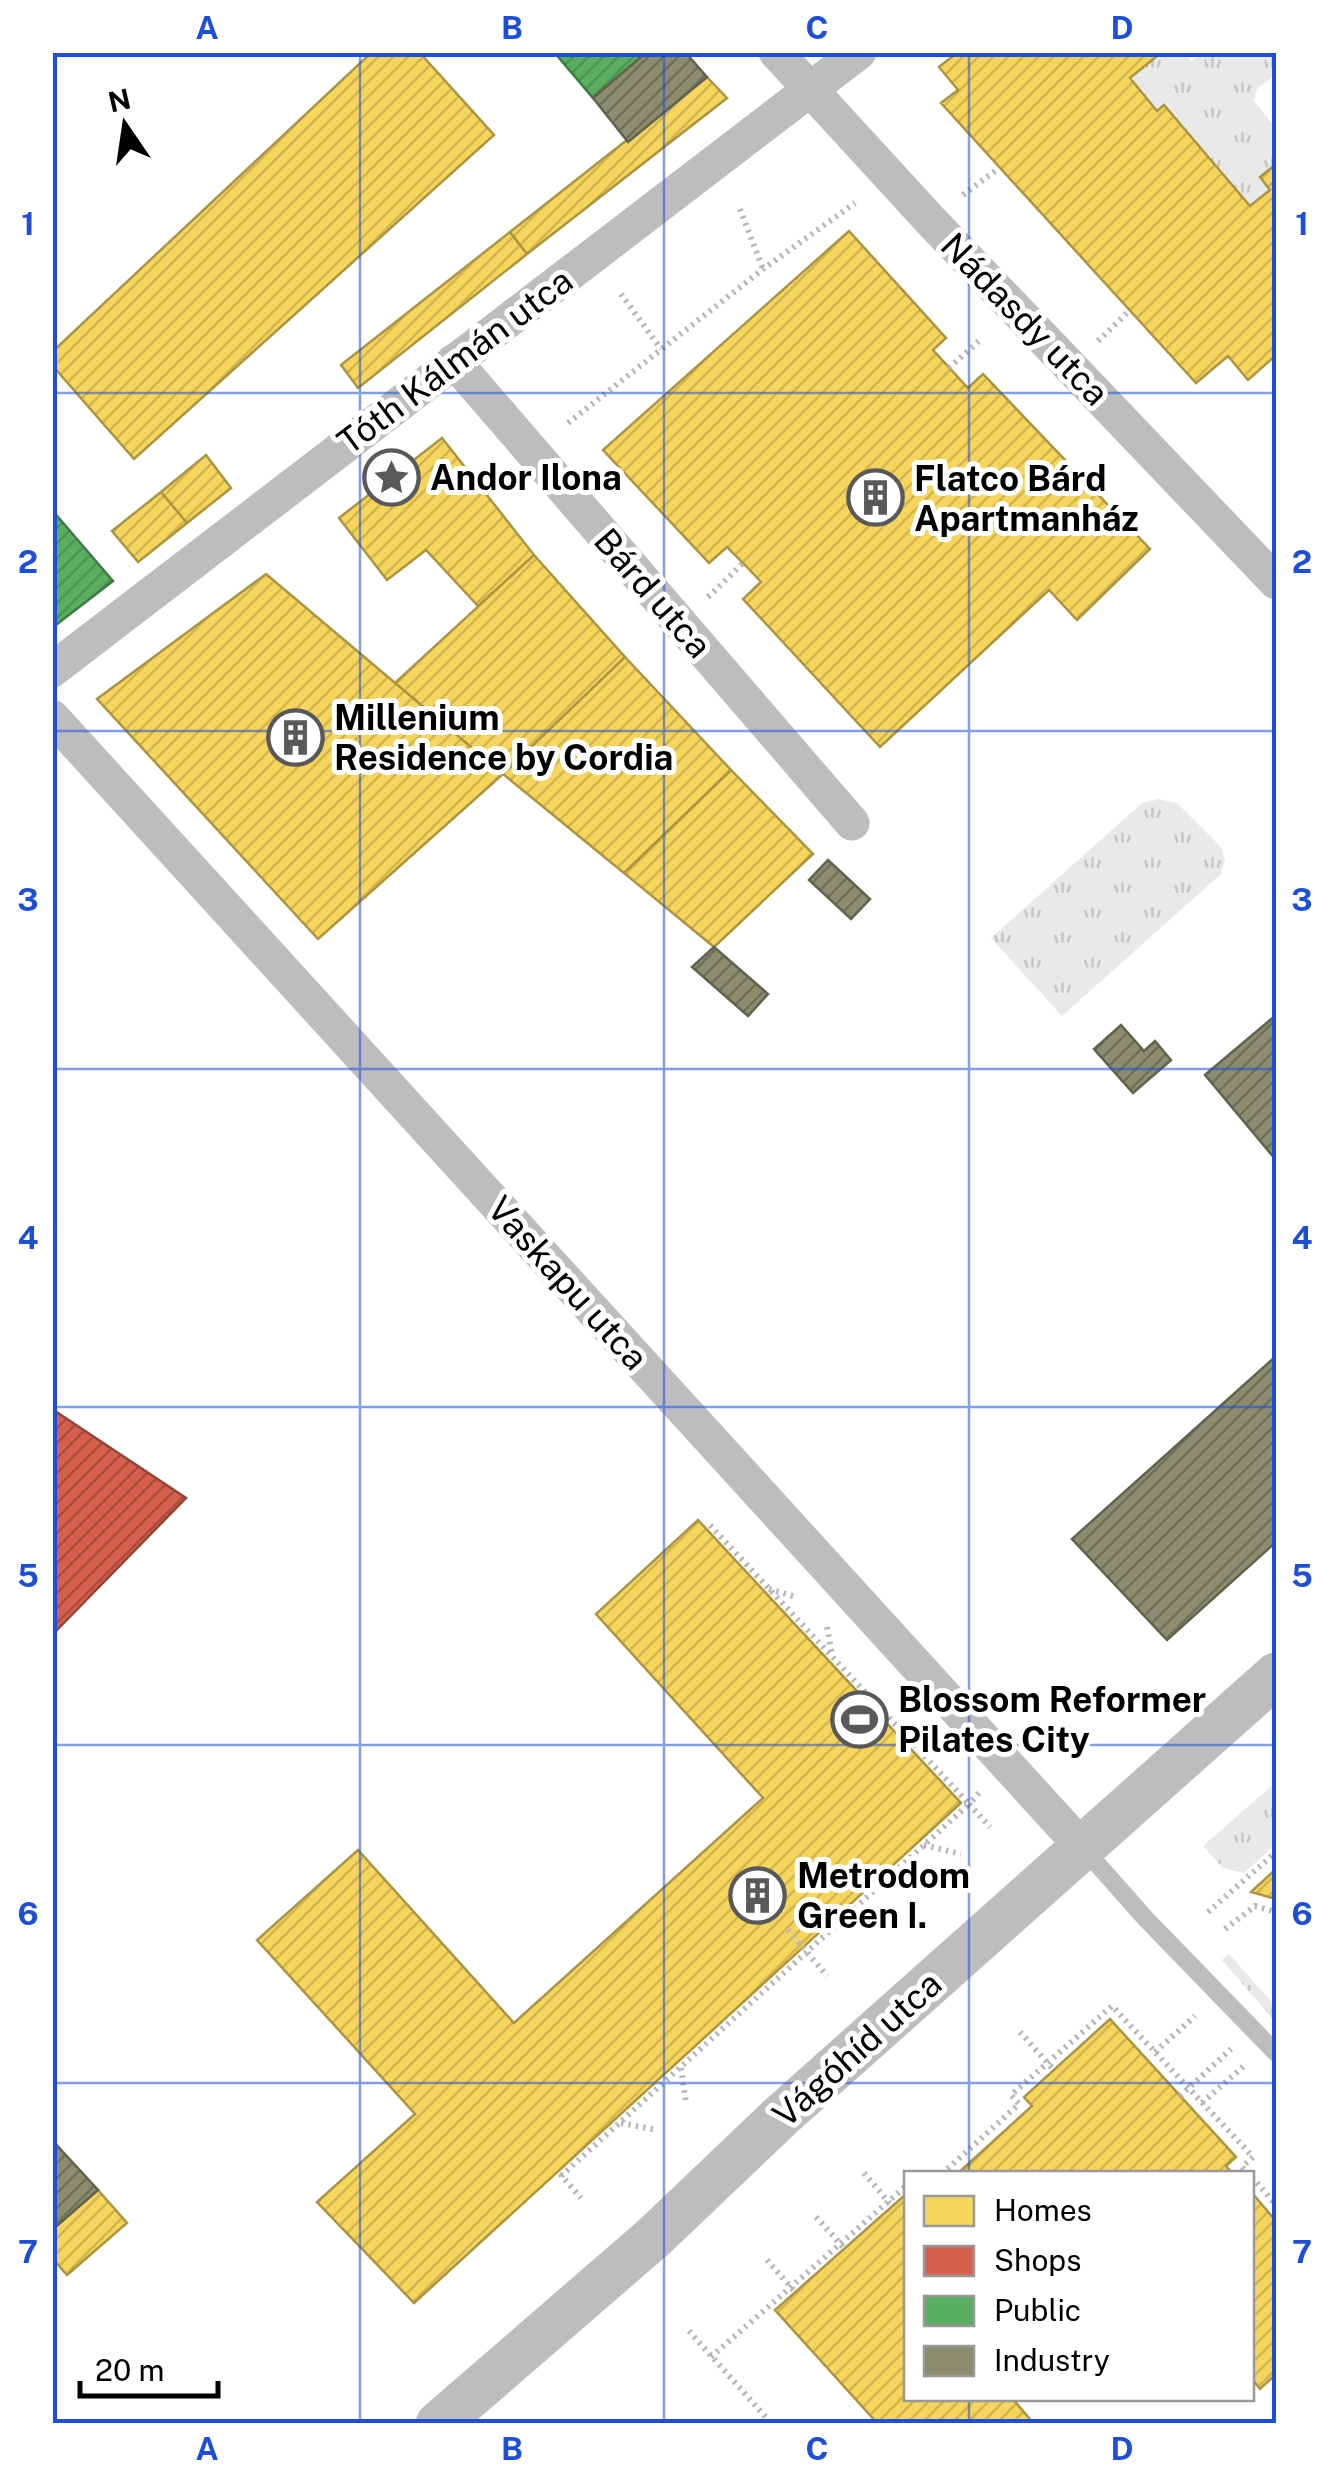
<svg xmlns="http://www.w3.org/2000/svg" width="1329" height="2476" font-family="'Public Sans',sans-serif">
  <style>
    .grass { fill: url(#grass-tufts) }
    .homes { fill: url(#homes-hatch); stroke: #ac9540; stroke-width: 2.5 }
    .shops { fill: url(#shops-hatch); stroke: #964336; stroke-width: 2.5 }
    .public { fill: url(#public-hatch); stroke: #3f7a44; stroke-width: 2.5 }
    .industry { fill: url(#industry-hatch); stroke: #62624d; stroke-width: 2.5 }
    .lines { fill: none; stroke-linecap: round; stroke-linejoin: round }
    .path { stroke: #b8b8b8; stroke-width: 6; stroke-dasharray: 2.5 5; stroke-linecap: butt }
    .service { stroke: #bdbdbd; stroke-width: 18 }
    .minor { stroke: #bdbdbd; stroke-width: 35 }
    .tertiary { stroke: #bdbdbd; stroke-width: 45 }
    .grid { fill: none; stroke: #1d4ed8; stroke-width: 2.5; stroke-opacity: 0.55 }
    .labels { text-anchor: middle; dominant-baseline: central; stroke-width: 10; stroke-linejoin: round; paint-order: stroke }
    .street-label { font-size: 35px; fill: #000; stroke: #fff }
    .poi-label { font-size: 35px; font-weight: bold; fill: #000; stroke: #fff; text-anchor: start }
    .neatline { fill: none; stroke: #1d4ed8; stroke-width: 4 }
    .grid-label { font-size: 32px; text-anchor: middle; font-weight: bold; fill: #1d4ed8 }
  </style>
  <defs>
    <pattern id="grass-tufts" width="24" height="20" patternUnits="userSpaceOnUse" patternTransform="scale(2.5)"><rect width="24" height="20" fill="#e9e9e9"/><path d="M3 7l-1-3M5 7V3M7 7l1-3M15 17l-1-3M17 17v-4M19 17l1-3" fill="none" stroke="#c6c6c6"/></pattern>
    <pattern id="homes-hatch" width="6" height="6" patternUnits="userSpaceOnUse" patternTransform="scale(2.5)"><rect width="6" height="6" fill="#f6d55c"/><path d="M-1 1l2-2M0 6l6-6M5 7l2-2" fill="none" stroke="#d1b54e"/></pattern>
    <pattern id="shops-hatch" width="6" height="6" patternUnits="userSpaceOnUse" patternTransform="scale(2.5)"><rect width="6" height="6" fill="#d6604d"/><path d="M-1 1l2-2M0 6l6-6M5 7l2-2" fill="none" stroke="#ab4d3e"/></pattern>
    <pattern id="public-hatch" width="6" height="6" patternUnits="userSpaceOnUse" patternTransform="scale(2.5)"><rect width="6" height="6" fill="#5aae61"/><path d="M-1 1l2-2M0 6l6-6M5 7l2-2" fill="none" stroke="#4c9452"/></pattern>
    <pattern id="industry-hatch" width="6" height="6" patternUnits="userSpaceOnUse" patternTransform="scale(2.5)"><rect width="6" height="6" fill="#8c8c6e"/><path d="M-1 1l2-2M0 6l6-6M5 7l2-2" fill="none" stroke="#707058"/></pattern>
  </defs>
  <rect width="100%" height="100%" fill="#fff"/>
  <!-- grass -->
  <path class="grass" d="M1162,53H1183L1191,62L1203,53H1276V74L1257,89L1254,101L1276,129V164L1260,177L1270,190L1250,206L1164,106L1157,111L1130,78Z
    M1158,799L1177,803L1221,847L1225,860L1221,874L1062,1016L991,938L1142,803Z
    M1276,1782V1844L1244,1873L1223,1868L1203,1846Z
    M1229,1954L1276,2007V2023L1222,1960Z"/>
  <!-- homes -->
  <path class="homes" d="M372,52H419L494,135L134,459L52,365V352Z
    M958,52H1162L1130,78L1157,111L1164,105L1250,206L1270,190L1260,177L1276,164V355L1248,380L1228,356L1196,383L941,103L958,90L939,67Z
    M707,77L727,98L527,254L510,232Z
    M849,231L946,338L933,350L968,388L983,374L1150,549L1077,620L1049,590L880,747L743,599L761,582L743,563L727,547L709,563L603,450Z
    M510,232L527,254L358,388L341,365Z
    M442,438L534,555L478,606L426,550L387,580L339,518Z
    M206,455L231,488L187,523L161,492Z
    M161,492L187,523L138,562L112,531Z
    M534,555L625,657L503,774L395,683Z
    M266,574L503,774L318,939L97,699Z
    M625,657L731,770L624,873L503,774Z
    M731,770L813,854L714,947L624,873Z
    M698,1520L961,1803L414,2303L317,2202L415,2114L257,1940L358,1850L514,2023L763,1798L596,1614Z
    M1276,1869V1899L1251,1892Z
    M1110,2019L1236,2157L1226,2166L1233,2174H957L1032,2106L1024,2097Z
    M98,2190L127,2223L67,2275L52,2258V2230Z
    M1252,2193L1276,2221V2382L1273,2377L1260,2389L1252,2379Z
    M906,2194V2398H1012L1034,2424H878L775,2310Z"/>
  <!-- shops -->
  <path class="shops" d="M52,1409L186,1498L52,1635Z"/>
  <!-- public -->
  <path class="public" d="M554,52H647L593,98Z
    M52,510L113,581L52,628Z"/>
  <!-- industry -->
  <path class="industry" d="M647,52H685L707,77L628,142L593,98Z
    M828,860L870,899L851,919L809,880Z
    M714,947L768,994L748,1016L692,967Z
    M1276,1015V1160L1205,1075Z
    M1121,1025L1144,1051L1155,1041L1171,1060L1133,1093L1094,1049Z
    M1276,1356V1542L1167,1640L1072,1539Z
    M52,2140L98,2190L52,2230Z"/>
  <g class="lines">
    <!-- path -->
    <path class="path" d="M963,195L999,168
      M740,209L763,269
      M621,294L661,349
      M1098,341L1128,312
      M949,368L981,339
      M568,423L763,269L855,203
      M708,597L743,563
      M769,1589L796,1597
      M827,1627L832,1655
      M913,1723L914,1752
      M979,1793L969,1804L990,1827
      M924,1845L961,1854
      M1208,1912L1276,1852
      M1225,1929L1255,1906L1276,1912
      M788,1930L827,1976
      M1020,2032L1054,2070
      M1155,2052L1195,2016
      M681,2068L686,2103
      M1180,2096L1231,2049
      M1202,2103L1246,2064
      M621,2123L657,2130
      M864,2173L892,2206
      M560,2174L581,2198
      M920,2174H924
      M942,2174L1019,2104L1011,2095L1112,2006L1253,2157L1242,2167L1248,2174
      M561,2176L969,1804L707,1522
      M1252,2177L1276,2205
      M816,2217L844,2248
      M767,2260L795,2292
      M689,2331L772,2424
      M711,2357L906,2186"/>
    <!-- service -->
    <path class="service" d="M1084,1849L1146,1919L1276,2053"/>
    <!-- minor -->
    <path class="minor" d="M776,52L931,221L1276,582
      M454,361L852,823
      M52,670L859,52
      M52,717L1084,1849"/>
    <!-- tertiary -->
    <path class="tertiary" d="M438,2424L654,2237L781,2116L1276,1675"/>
  </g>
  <!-- grid -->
  <path class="grid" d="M360,52V2424M664,52V2424M969,52V2174M52,393H1276M52,731H1276M52,1069H1276M52,1407H1276M52,1745H1276M52,2083H1276M969,2398V2424"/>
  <!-- icons -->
  <defs>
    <symbol id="sight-ring" viewBox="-11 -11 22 22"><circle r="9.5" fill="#fff" stroke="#595959" stroke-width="1.5"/><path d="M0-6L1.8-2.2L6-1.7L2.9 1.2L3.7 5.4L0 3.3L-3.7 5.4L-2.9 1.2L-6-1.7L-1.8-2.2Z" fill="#595959"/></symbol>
    <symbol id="building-ring" viewBox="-11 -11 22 22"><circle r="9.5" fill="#fff" stroke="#595959" stroke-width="1.5"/><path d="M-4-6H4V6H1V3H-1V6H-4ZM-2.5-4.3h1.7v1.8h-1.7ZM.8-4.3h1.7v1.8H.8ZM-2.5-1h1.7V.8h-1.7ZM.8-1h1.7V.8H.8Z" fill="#595959"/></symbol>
    <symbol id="stadium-ring" viewBox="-11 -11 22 22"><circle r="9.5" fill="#fff" stroke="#595959" stroke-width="1.5"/><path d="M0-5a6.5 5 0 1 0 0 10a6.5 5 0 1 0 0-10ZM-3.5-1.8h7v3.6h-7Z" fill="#595959"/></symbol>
  </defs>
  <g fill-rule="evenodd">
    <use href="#sight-ring" x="360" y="446" width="63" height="63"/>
    <use href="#building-ring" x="844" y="466" width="63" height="63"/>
    <use href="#building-ring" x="264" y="706" width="63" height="63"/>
    <use href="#stadium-ring" x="828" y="1688" width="63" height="63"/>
    <use href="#building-ring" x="726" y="1864" width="63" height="63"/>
  </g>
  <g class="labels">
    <!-- street labels -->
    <g class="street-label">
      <text transform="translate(1025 319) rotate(46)">Nádasdy utca</text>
      <text transform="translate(455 361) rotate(-37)">Tóth Kálmán utca</text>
      <text transform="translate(653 593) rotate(49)">Bárd utca</text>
      <text transform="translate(568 1283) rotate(48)">Vaskapu utca</text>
      <text transform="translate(857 2049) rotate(-42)">Vágóhíd utca</text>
    </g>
    <!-- poi labels -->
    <g class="poi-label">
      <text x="430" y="477">Andor Ilona</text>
      <text x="914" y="478">Flatco Bárd<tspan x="914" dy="40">Apartmanház</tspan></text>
      <text x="334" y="717">Millenium<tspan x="334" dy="40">Residence by Cordia</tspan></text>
      <text x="898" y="1699">Blossom Reformer<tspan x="898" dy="40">Pilates City</tspan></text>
      <text x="797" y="1875">Metrodom<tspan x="797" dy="40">Green I.</tspan></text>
    </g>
  </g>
  <!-- border -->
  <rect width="1329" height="2476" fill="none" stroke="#ffffff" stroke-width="110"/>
  <!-- legend -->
  <rect x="904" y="2171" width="350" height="230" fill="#ffffff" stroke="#999999" stroke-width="2.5"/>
  <rect x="924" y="2196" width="50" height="30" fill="#f6d55c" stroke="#999999" stroke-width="2.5"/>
  <text x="994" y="2221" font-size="30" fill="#000000">Homes</text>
  <rect x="924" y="2246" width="50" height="30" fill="#d6604d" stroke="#999999" stroke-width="2.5"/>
  <text x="994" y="2271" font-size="30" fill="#000000">Shops</text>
  <rect x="924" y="2296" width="50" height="30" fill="#5aae61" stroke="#999999" stroke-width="2.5"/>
  <text x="994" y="2321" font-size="30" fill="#000000">Public</text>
  <rect x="924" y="2346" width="50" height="30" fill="#8c8c6e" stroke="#999999" stroke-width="2.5"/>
  <text x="994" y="2371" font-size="30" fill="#000000">Industry</text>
  <!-- north arrow -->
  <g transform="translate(125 125) rotate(347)" stroke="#ffffff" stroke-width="8" paint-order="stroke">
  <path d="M0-8L18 38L0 25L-18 38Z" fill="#000000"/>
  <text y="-15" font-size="28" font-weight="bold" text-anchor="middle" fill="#000000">N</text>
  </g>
  <!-- scale -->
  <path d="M80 2381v15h138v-15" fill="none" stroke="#000000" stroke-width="5"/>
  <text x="95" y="2381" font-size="30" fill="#000000" stroke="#ffffff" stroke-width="8" paint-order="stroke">20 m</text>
  <rect x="55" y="55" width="1219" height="2366" class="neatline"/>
  <g class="grid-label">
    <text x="207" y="39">A</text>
    <text x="512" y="39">B</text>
    <text x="817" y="39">C</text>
    <text x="1122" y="39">D</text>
    <text x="28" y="235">1</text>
    <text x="1302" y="235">1</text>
    <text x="28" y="573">2</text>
    <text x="1302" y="573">2</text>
    <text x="28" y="911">3</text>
    <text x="1302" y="911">3</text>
    <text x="28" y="1249">4</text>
    <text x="1302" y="1249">4</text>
    <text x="28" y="1587">5</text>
    <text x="1302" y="1587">5</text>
    <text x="28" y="1925">6</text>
    <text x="1302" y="1925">6</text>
    <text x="28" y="2263">7</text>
    <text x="1302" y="2263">7</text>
    <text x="207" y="2460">A</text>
    <text x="512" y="2460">B</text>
    <text x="817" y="2460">C</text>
    <text x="1122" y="2460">D</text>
  </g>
</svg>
